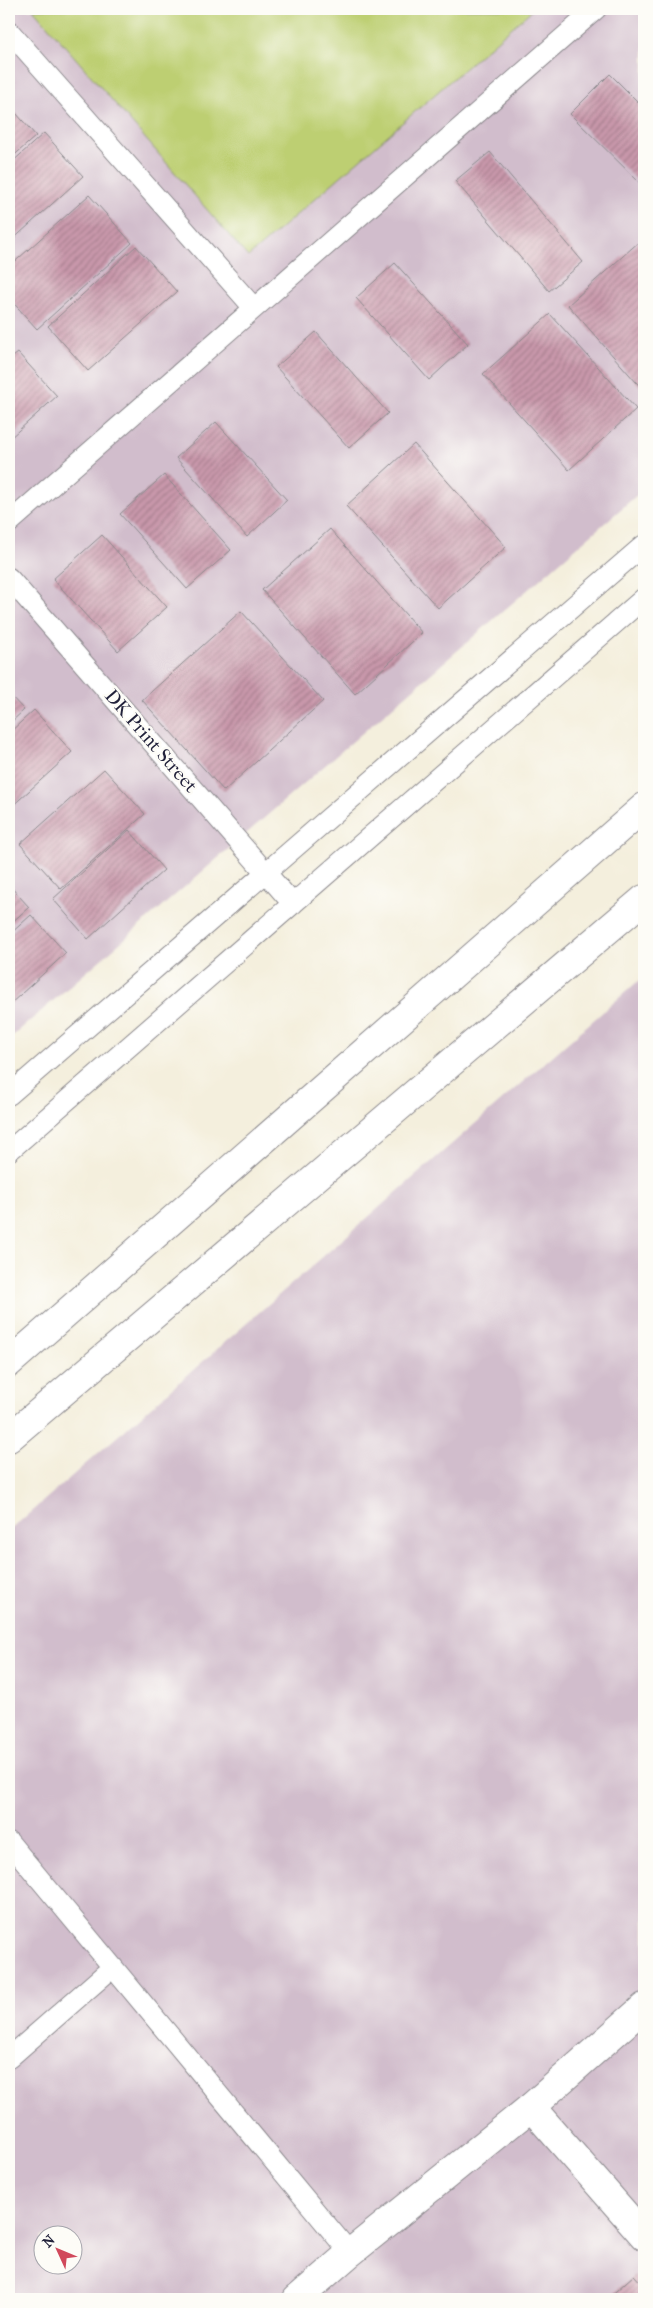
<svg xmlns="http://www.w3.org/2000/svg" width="653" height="2308" font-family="'IM FELL French Canon',serif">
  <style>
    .industrial { fill: #d1bdcc; fill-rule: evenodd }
    .green { fill: #bdcf72; stroke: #707856 }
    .building { fill: url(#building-hatch) }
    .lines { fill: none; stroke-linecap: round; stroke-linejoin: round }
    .lane-casing { stroke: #8b888c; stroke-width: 22 }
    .street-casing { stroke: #8b888c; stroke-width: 30 }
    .secondary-casing { stroke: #8b888c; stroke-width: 30 }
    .lane { stroke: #fff; stroke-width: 20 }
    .street { stroke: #fff; stroke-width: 28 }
    .secondary { stroke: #fff; stroke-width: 28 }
    .labels { text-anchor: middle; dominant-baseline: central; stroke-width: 5; stroke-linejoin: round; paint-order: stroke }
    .street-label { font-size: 19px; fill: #22223b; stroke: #fdfcf7 }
  </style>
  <defs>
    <pattern id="building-hatch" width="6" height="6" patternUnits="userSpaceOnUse" patternTransform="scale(1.25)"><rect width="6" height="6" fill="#c998ab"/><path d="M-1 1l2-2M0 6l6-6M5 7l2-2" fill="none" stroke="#a37c8c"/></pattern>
  </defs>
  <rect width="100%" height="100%" fill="#fdfcf7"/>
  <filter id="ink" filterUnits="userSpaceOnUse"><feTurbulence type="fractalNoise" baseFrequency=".02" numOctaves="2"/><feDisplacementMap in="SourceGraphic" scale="10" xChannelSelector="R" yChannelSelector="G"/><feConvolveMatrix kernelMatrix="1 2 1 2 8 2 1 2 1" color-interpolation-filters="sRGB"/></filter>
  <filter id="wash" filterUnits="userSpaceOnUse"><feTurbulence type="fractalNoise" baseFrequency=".0096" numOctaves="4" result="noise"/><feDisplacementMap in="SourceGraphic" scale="20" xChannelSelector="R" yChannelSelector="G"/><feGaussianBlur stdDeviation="1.12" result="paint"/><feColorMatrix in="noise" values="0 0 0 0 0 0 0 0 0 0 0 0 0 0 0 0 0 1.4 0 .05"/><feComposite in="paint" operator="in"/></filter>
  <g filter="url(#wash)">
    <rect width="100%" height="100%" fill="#f4efdd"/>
    <!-- industrial -->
    <path class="industrial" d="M9,9H644V489L9,1039Z
      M644,976V2299H9V1531ZM42,2236H72V2266H42Z"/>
    <!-- green -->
    <path class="green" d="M33,9H533L248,257Z"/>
    <g id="blocks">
      <!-- building -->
      <path class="building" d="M610,74L644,108V187L570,114Z
        M9,105L36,136L9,160Z
        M44,133L83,176L9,243V165Z
        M490,152L583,262L549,291L455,181Z
        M89,195L132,243L37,329L9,298V267Z
        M641,240L644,244V391L568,305Z
        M136,246L177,292L88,371L48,326Z
        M395,263L468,344L429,380L356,298Z
        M550,314L636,409L569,470L483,374Z
        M316,332L388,413L349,448L276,367Z
        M18,353L57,396L9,439V360Z
        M216,422L287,500L247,537L176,458Z
        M414,444L506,547L438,608L346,506Z
        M164,475L231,550L187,589L120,514Z
        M330,529L422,633L355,694L262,590Z
        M102,535L167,607L118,651L53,579Z
        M241,611L323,701L224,791L142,700Z
        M9,694L24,710L9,724Z
        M34,710L72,752L9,809V733Z
        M104,769L145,814L61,889L20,844Z
        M129,830L164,870L88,939L53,899Z
        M9,885L29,907L9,925Z
        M31,915L66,953L9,1005V935Z
        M634,2275L644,2286V2299H607Z"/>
    </g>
  </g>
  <g filter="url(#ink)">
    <use href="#blocks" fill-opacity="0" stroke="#8b888c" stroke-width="1"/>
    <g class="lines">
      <defs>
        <path id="lane" d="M9,31L254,308
          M9,523L596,9
          M9,578L293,904
          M9,1095L644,545
          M9,1151L644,598
          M9,1842L350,2253
          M9,2058L113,1967"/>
        <path id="street" d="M531,2107L644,2236"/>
        <path id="secondary" d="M9,1363L644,807
          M9,1438L644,899
          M297,2299L350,2253L531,2107L644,2007"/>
      </defs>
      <!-- lane casing -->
      <use href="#lane" class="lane-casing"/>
      <!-- street casing -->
      <use href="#street" class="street-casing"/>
      <!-- secondary casing -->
      <use href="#secondary" class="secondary-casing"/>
      <!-- lane -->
      <use href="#lane" class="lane"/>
      <!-- street -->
      <use href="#street" class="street"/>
      <!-- secondary -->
      <use href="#secondary" class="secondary"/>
    </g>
  </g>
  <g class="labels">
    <!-- street labels -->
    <g class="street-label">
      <text transform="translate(151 741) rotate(49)">DK Print Street</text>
    </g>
  </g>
  <!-- margin -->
  <rect width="653" height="2308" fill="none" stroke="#fdfcf7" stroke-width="30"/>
  <!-- north arrow -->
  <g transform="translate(58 2250) rotate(314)"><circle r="24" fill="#fdfcf7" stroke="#a5a5ac"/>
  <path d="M0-4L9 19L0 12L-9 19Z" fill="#d1495b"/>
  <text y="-8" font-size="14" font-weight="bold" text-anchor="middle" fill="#22223b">N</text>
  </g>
</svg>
